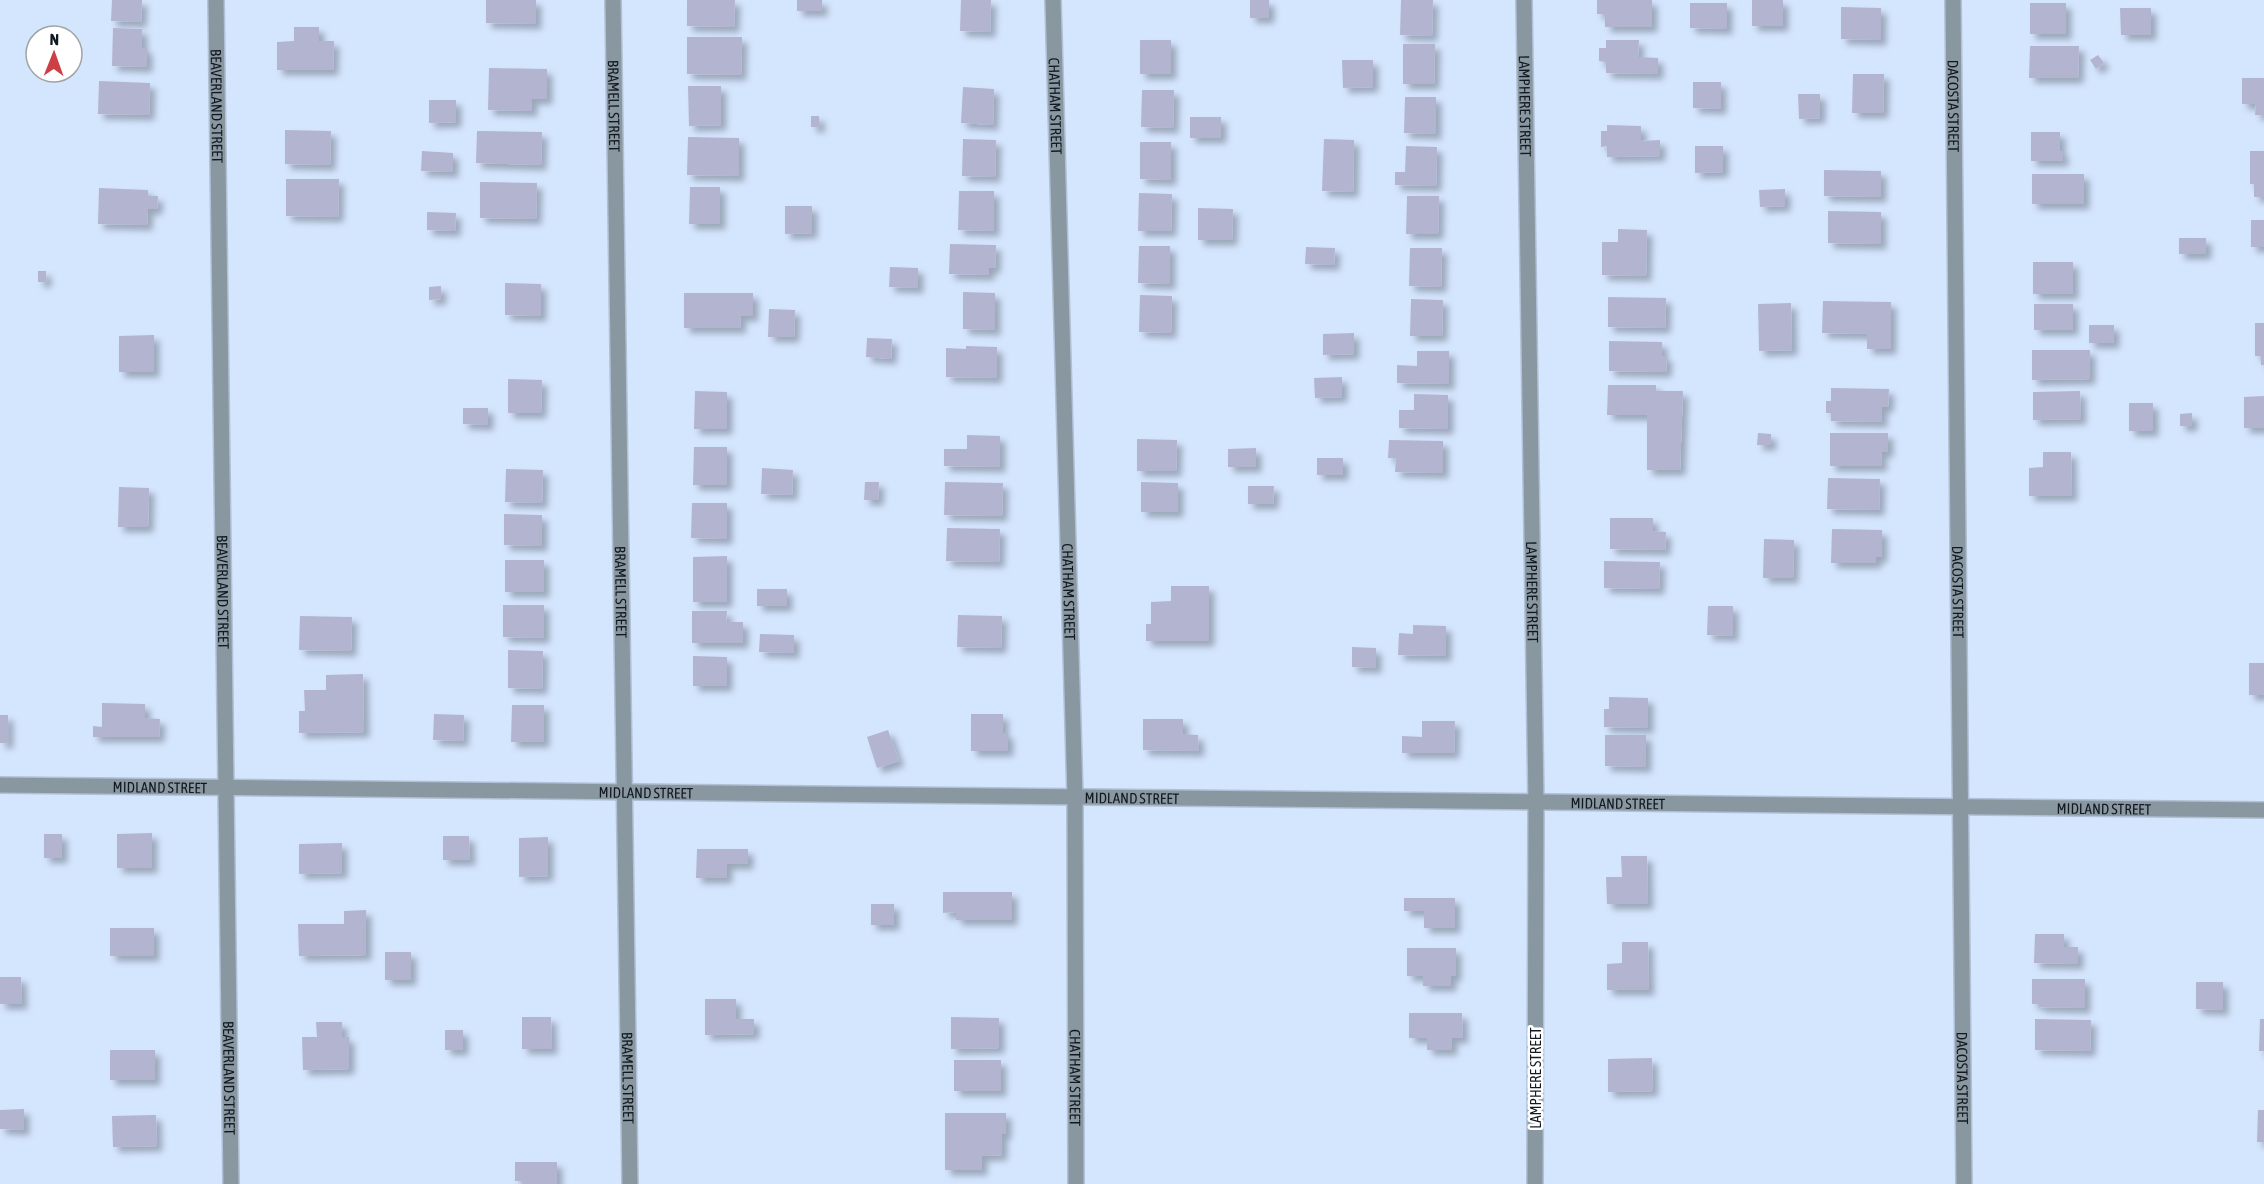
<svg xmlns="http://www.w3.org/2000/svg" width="2264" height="1184" font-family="'Asap Condensed',sans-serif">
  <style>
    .building { fill: #b3b4d0; filter: url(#shadow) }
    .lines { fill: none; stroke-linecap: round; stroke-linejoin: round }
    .street-casing { stroke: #b1c0d6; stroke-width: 18 }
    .street { stroke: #8998a0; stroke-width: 15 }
    .labels { text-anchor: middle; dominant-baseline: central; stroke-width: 5; stroke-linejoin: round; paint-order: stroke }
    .street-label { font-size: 15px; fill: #121821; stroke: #fff }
  </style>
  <defs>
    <filter id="shadow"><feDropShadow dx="5.5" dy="5.5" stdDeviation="3" flood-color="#0004"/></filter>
  </defs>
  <rect width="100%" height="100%" fill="#d4e5fe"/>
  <!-- building -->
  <path class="building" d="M112,0H142L141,22L111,21Z
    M486,0H536V24L486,23Z
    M687,0H735L734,27L687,26Z
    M797,0H822V11H797Z
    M961,0H991L990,32L960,31Z
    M1250,0H1269V18H1250Z
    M1401,0H1433L1432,36L1400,35Z
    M1597,0H1652V27H1605V14H1597Z
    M1752,0H1783V26H1752Z
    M1690,3H1727V29L1690,28Z
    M2030,3H2066V34H2030Z
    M1841,7L1881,8V40L1841,39Z
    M2120,8H2151V35H2121Z
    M294,27H319V41H334L333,70H277V42L294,41Z
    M113,28L142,29V48H147V67L112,66Z
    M687,37H742L741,75L687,74Z
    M1140,40H1171V74H1140Z
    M1606,40H1639L1638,57L1658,58V74L1606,73V62L1599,61V48H1606Z
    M1403,44H1435L1434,84H1403Z
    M2030,46H2079L2078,78H2029Z
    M2098,55L2104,63L2096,69L2090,60Z
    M1342,60H1373V87L1343,88Z
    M489,68L547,69V99H532V111L488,110Z
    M1853,74H1884L1883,113H1852Z
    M2242,78H2264V115H2255L2256,104H2242Z
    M99,81L150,83L149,115L98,114Z
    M1693,82H1721V109L1693,108Z
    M688,86H721V125L689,126Z
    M963,87L994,89L993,125L961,123Z
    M1142,90H1174L1173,128L1141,127Z
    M1798,94H1820V118L1799,119Z
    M1405,97H1436V134L1404,133Z
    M429,100H456V122L429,123Z
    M811,116H819L820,127H811Z
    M1190,117H1221V138H1190Z
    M1607,125L1641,126V141L1660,140V156L1607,157V146L1601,147V131H1607Z
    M285,130L331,131L330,165L285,164Z
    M477,131L542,132L541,165L476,163Z
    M2031,132H2060V151H2063V161H2031Z
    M688,137L739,138V176L687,175Z
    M963,139L996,140L995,177L962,176Z
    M1324,139L1354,140L1353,192L1322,191Z
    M1140,142H1171V180L1140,179Z
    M1406,146L1437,147L1436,186L1395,185V172H1405Z
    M1695,146H1723V172L1695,173Z
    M422,151L453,153V172L421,171Z
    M2250,151H2264V197H2254V184H2250Z
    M1824,170L1881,171V197L1824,196Z
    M2032,174H2084V204H2032Z
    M286,179H339L338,217L286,216Z
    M480,182L537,183L536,219L480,218Z
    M690,187H720V224H689Z
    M99,188L148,190V196H158L157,209H148L147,225L98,224Z
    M1785,189V206L1760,207L1759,190Z
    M959,191H994V231L958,230Z
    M1139,193L1172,194L1171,231H1138Z
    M1407,196H1439L1438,234H1406Z
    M785,206H812V233L785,234Z
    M1198,208L1233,209L1232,240H1198Z
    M1828,211L1881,212V244L1828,243Z
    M427,212L456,213L455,231L427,230Z
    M2251,220H2264V247H2251Z
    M1618,229L1647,230L1646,276L1602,275V242H1618Z
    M2179,238H2206V254H2179Z
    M950,244L996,245L995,268H989V275L949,274Z
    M1139,246H1170V284L1138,283Z
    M1306,247L1335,248L1334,265L1305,264Z
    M1410,248H1442L1441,287L1409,286Z
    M2033,262H2073V294H2033Z
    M890,267L918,268V288L889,287Z
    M38,271H46V282H38Z
    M505,283L541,284V316L505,315Z
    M441,286V299L429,300V287Z
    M963,292L995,293V330L963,329Z
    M684,293H753V316H740L741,328H684Z
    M1140,295L1172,296L1171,333L1139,332Z
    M1608,297L1666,298L1665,328L1608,327Z
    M1411,299L1443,300L1442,336H1410Z
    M1823,301L1891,302V349H1867V334L1822,333Z
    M1791,303L1792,350L1759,351L1758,304Z
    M2034,304H2073V330H2034Z
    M769,309L795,310L794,337H768Z
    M2255,323H2264V365H2261V356H2255Z
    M2089,325H2114V343H2089Z
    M1354,333V354L1323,355V334Z
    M154,335V372H119V336Z
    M867,338L892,339L891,359L866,357Z
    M1609,341L1662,342V356H1667L1666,372L1609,371Z
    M966,346L997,347V378L946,377V348L966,349Z
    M2032,350H2090V379L2032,380Z
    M1417,351H1449V384L1397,383V365L1417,366Z
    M1342,377V397L1315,398L1314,378Z
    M508,379L542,380L541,413H508Z
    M1608,385H1656V391H1683L1680,470H1647V415H1607Z
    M1831,388L1889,389L1888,407H1882V422L1831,421V413H1826V401H1831Z
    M695,391L727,392V429H694Z
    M2080,391L2081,419L2033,420V392Z
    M1414,394L1448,395V429L1399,428V410H1414Z
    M2264,396V428H2244V397Z
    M2129,403H2153V431H2129Z
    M463,408H488V425L463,424Z
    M2192,413V426H2180V414Z
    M1758,433L1771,434V445H1757Z
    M1830,433H1888V452H1881L1882,466H1830Z
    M967,435L1000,436V467L944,466V449H967Z
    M1137,439L1177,440L1176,471H1137Z
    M1389,440L1443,441V473L1395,472L1396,458H1388Z
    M694,447H727V485H693Z
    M1256,448V467H1228V449Z
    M2043,452H2071L2072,496H2029V468L2043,467Z
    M1317,458H1343V475H1317Z
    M762,468L793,470L792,495L761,494Z
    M506,469L543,470L542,503L505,502Z
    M1828,478L1880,479L1879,510L1827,509Z
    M865,482H879L878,500H864Z
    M945,482L1003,483L1002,516L944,515Z
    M1141,482L1178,483V512H1141Z
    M1248,486H1274L1273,504H1248Z
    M119,487L149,488L148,527H118Z
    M692,503H727V539L691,538Z
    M504,514L542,515V546L504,545Z
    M1610,518H1653V531L1666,532L1665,550L1610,549Z
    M947,528L1000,529L999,562L946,561Z
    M1832,529L1882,530V557H1876V563H1831Z
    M1764,539L1794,540L1793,578H1763Z
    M727,556V602H693V557Z
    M505,560H544V592H505Z
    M1604,561L1660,562L1659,589L1604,588Z
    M1171,586H1209V641H1146V624H1151V602L1171,601Z
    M757,589H787V606H757Z
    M503,605H544V638L503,637Z
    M1708,606H1733V636L1707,635Z
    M692,611H727L726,622H743V643H692Z
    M958,615L1002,616L1001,648L957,647Z
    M300,616L352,617L351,651L299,650Z
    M1413,625L1446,626V656L1398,655L1399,633L1413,634Z
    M760,634L794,635V653L759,652Z
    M1352,647L1376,648V668L1352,667Z
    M508,650L543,651L542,689L508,688Z
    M693,656L727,657V686H693Z
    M2249,663H2264V695H2249Z
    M363,674L364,732L299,733V711H305L304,690H326V675Z
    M1609,697L1648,698V728L1604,727V709H1609Z
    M102,703L145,704V718L160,719L159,737H93V726L102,727Z
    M512,705H544V742H511Z
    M434,714L464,715L463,741L433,740Z
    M971,714H1003V733H1008V751H971Z
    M0,715H8V743H0Z
    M1143,719H1183V734L1198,735L1199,751L1143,750Z
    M1422,721H1455L1454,753H1402V736L1422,737Z
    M888,730L899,761L877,768L867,737Z
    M1605,735H1646V767L1605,766Z
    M152,833V868H117V834Z
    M44,834H62V858H44Z
    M443,836H469L470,860H443Z
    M548,837V876L519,877V838Z
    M342,843V873L299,874V844Z
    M697,849H748V864H727V878H696Z
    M1621,856H1647L1648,904H1607L1606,877H1622Z
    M943,892H1012V920H956V912L943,913Z
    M1404,898H1455V928H1424V911H1404Z
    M871,904H894V925H871Z
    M366,910V955L299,956L298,924H344V911Z
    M110,928H154V956H110Z
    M2035,934H2064V947H2078V964L2034,963Z
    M1622,942H1648L1649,990H1607V964L1622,963Z
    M1407,948H1456V976H1451V986H1423V976H1407Z
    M385,952H411V980H385Z
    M0,977H21L22,1004H0Z
    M2032,979H2085V1008L2039,1007V1004H2032Z
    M2196,982H2223V1010L2196,1009Z
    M705,999H736V1019H754V1034L705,1035Z
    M1409,1013H1462L1463,1038H1452V1050H1427V1038H1409Z
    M522,1017H551L552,1049H522Z
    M951,1017L999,1018V1048L951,1049Z
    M2035,1019L2091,1020L2090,1051L2035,1050Z
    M2260,1019H2264V1051H2259Z
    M316,1022H342V1037H349V1069L303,1070L302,1037H317Z
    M445,1030H463V1050H445Z
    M110,1050H155V1080H110Z
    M1652,1058L1653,1091L1608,1092V1059Z
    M954,1060H1001V1091H954Z
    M24,1109V1130L0,1129V1110Z
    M2258,1110H2264V1142H2257Z
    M945,1113H1006V1134H1002V1155L982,1156V1170H945Z
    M156,1115L157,1146L113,1147L112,1116Z
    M515,1162H557V1184H523V1181H515Z"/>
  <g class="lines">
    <defs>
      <g id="street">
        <path id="s1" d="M216,0L231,1184"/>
        <path id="s2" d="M613,0L630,1184"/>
        <path id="s3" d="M1053,0L1075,797L1076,1184"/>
        <path id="s4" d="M1524,0L1536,803L1535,1184"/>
        <path id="s5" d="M1953,0L1964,1184"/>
        <path id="s6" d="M0,785L2264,810"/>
      </g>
    </defs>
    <!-- street casing -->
    <use href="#street" class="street-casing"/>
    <!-- street -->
    <use href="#street" class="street"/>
  </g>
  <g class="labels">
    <!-- street labels -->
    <g class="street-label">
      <text stroke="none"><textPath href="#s1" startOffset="106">BEAVERLAND STREET</textPath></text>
      <text stroke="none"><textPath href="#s2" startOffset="106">BRAMELL STREET</textPath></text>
      <text stroke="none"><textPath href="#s3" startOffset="106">CHATHAM STREET</textPath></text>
      <text stroke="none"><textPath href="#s4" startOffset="106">LAMPHERE STREET</textPath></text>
      <text stroke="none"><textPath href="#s5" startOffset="106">DACOSTA STREET</textPath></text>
      <text stroke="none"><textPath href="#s1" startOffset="592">BEAVERLAND STREET</textPath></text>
      <text stroke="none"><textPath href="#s2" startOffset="592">BRAMELL STREET</textPath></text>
      <text stroke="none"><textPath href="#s3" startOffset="592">CHATHAM STREET</textPath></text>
      <text stroke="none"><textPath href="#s4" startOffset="592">LAMPHERE STREET</textPath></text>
      <text stroke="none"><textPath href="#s5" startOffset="592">DACOSTA STREET</textPath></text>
      <text stroke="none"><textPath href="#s6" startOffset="160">MIDLAND STREET</textPath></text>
      <text stroke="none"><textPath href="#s6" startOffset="646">MIDLAND STREET</textPath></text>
      <text stroke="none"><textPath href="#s6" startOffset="1132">MIDLAND STREET</textPath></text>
      <text stroke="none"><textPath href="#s6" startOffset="1618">MIDLAND STREET</textPath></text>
      <text stroke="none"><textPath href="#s6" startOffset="2104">MIDLAND STREET</textPath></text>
      <text stroke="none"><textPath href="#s1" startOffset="1078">BEAVERLAND STREET</textPath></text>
      <text stroke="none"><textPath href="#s2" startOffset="1078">BRAMELL STREET</textPath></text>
      <text stroke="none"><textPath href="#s3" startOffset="1078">CHATHAM STREET</textPath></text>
      <text transform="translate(1535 1078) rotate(-90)">LAMPHERE STREET</text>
      <text stroke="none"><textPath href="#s5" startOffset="1078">DACOSTA STREET</textPath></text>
    </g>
  </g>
  <!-- north arrow -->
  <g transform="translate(54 54) rotate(1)"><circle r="28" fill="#ffffff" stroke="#a0a3a6" stroke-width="1.5"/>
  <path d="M0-4.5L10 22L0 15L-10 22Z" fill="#ce3e45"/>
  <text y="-9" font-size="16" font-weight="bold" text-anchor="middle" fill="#121821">N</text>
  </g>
</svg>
